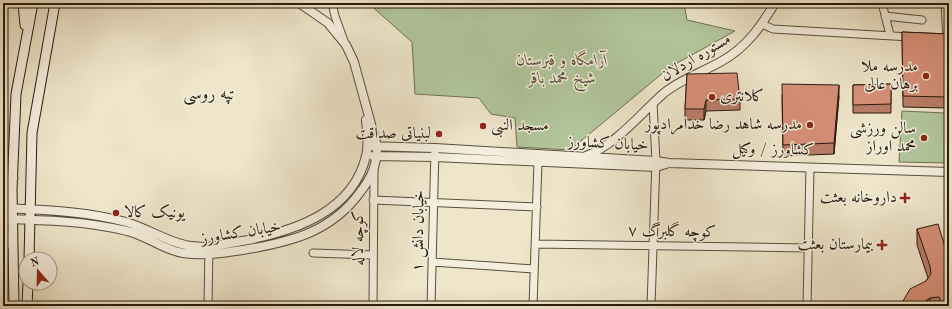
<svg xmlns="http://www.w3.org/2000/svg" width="952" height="309" font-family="'Old Standard TT',Amiri,serif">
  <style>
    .green { fill: #b2c69c; stroke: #6e7054 }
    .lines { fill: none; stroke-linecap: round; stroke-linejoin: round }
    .minor-casing { stroke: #5b4d3c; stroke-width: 9 }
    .tertiary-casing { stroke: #5b4d3c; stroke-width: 10 }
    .secondary-casing { stroke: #2a1a0d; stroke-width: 11 }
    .minor { stroke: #f4eedd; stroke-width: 7 }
    .tertiary { stroke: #f4eedd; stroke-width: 8 }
    .secondary { stroke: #f4eedd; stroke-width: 9 }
    .wall { fill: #b97c69; stroke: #2a1a0d }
    .shaded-wall { fill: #966555; stroke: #2a1a0d }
    .building { fill: #d7907a; stroke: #2a1a0d }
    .poi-dot { fill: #8f2418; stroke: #f4eedd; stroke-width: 1.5 }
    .labels { text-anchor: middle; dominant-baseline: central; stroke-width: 3; stroke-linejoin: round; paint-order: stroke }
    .street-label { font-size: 16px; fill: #2a1a0d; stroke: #f4eedd }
    .park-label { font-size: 16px; font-style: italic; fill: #534e38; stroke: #f4eedd }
    .poi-label { font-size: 16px; fill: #2a1a0d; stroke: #f4eedd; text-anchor: end }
    .neighbourhood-label { font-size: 17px; fill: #2a1a0d; stroke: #f4eedd }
  </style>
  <rect width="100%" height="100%" fill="#eee5ca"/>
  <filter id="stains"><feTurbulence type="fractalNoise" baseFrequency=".005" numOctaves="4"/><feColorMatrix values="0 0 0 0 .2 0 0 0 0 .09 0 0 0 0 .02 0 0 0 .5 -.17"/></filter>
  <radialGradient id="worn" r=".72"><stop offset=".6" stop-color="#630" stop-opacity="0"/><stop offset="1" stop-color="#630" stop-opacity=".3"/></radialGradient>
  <!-- green -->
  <path class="green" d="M368,3H684L687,20L735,31L670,67L570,150L517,147L515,118L491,114L479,98L415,94L412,42Z
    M902,111L945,113L949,163L899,162Z"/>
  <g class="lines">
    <defs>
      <path id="minor" d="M332,3L335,16L344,41
        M882,3L890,35
        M945,3L947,40
        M885,16L922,20
        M762,24L773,29L910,37
        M373,200L537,207
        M535,244L808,248
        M313,253L373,255
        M432,262L534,269
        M208,306L209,248
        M373,306L374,170
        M431,306L435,148
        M533,306L538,162
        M651,306L656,161L653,103
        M807,306L810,168"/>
      <path id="tertiary" d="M368,146L435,148L656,161L669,163L949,172
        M373,156L435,157L656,167L666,164
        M586,156C617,144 639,115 664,93C681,79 703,72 722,61C747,47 761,26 775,3
        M3,208C44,210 86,211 126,222C148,228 168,243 191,246C210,249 229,243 248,240C297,230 353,211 366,156C369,145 367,132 366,120
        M3,219C45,220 85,221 127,231C146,235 163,250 183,253C203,256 223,253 243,250C291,242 332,232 361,191C372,177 377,164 377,146L354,62L346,45L328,23L299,3"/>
      <path id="secondary" d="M23,3L25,25
        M3,190L13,178
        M3,232L8,237L12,245
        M29,259L32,133L55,3
        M14,306L12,189L16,94L33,3
        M27,306L28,283"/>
    </defs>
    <!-- minor casing -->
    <use href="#minor" class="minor-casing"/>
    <!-- tertiary casing -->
    <use href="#tertiary" class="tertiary-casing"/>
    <!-- secondary casing -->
    <use href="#secondary" class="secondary-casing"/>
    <!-- minor -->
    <use href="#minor" class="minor"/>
    <!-- tertiary -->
    <use href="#tertiary" class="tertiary"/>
    <!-- secondary -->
    <use href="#secondary" class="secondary"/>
  </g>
  <!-- wall -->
  <path class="wall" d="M902,32L949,34V132L948,108L903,107Z
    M687,74L740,99V110L706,111L704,120H685V109Z
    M891,84V113H853V85Z
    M782,95L839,96L834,154L783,156Z
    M917,229L949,306H900L926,281L928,278L917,245Z"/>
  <!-- shaded-wall -->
  <path class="shaded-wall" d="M839,85V96L834,154V143Z
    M706,100V111L704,120V109Z
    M930,298V306H922L924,302Z"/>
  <!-- building -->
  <path class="building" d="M902,32L949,34V121L948,97L903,96Z
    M737,73L740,99L706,100L704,109H685L687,74Z
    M782,84L839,85L834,143L783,145Z
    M891,84V104L853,105V85Z
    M938,224L949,260V304L943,306L939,297L930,298L924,302L922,306H900L910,289L926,281L931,274L930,266L917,229Z"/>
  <!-- markers -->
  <g class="poi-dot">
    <circle cx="926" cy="76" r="4"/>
    <circle cx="712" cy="97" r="4"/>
    <circle cx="810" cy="125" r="4"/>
    <circle cx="483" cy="126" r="4"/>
    <circle cx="439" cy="134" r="4"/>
    <circle cx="924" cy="138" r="4"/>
    <path d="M903 192h4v4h4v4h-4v4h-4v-4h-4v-4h4z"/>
    <circle cx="116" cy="213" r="4"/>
    <path d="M880 239h4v4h4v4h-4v4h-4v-4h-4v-4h4z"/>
  </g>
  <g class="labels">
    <!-- street labels -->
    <g class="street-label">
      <text transform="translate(696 58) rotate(-31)">مستوره اردلان</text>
      <text transform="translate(608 144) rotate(3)">خیابان کشاورز</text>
      <text transform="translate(773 150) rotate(1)">کشاورز / وکیل</text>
      <text transform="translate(419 231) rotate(-89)">خیابان دانش ۱</text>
      <text transform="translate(672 232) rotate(1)">کوچه گلبرگ ۷</text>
      <text transform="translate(241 233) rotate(-9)">خیابان کشاورز</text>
      <text transform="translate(359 238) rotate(-90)">کوچه لاله</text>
    </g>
    <!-- park labels -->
    <g class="park-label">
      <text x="562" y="61">آرامگاه و قبرستان<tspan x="562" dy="18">شیخ محمد باقر</tspan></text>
    </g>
    <!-- poi labels -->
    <g class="poi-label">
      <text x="918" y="67">مدرسه ملا<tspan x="918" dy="18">برهان عالی</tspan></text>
      <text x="720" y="97" text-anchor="start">کلانتری</text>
      <text x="802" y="125">مدرسه شاهد رضا خدامرادپور</text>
      <text x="491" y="126" text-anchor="start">مسجد النبی</text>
      <text x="916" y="129">سالن ورزشی<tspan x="916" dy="18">محمد اوراز</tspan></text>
      <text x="431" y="134">لبنیاتی ‌صداقت</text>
      <text x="897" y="198">داروخانه بعثت</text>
      <text x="124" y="213" text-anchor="start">یونیک کالا</text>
      <text x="873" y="245">بیمارستان بعثت</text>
    </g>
    <!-- neighbourhood labels -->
    <g class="neighbourhood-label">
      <text x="209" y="94">تپه روسی</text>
    </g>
  </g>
  <!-- margin -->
  <rect width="952" height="309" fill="none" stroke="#eee5ca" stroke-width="16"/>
  <rect x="4" y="4" width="944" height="301" fill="none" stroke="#2a1a0d" stroke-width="2"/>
  <rect x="8" y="8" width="936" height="293" fill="none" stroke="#2a1a0d"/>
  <!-- north arrow -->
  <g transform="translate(38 271) rotate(340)"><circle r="19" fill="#f4eedd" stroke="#a3998a"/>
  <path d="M0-3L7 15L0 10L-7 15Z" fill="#8f2418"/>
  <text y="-6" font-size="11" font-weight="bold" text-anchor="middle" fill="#2a1a0d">N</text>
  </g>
  <rect width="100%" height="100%" filter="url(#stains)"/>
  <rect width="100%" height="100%" fill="url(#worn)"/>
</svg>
